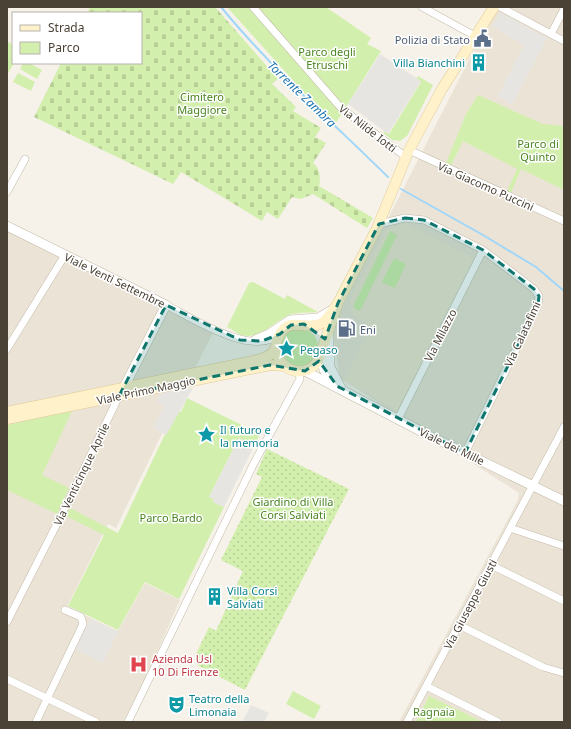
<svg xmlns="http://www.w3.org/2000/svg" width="571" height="729" font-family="'Noto Sans',sans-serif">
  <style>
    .residential { fill: #ebe4d6 }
    .education { fill: #f1e7d1 }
    .green { fill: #d3efad }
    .cemetery { fill: url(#cemetery-stones) }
    .garden { fill: url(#garden-dots) }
    .parking { fill: #e7e5e1 }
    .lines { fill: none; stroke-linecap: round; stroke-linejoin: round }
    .stream { stroke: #9fd6f9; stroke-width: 2 }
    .minor-casing { stroke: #c3baaa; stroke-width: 8 }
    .tertiary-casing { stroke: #c3baaa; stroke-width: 10 }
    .secondary-casing { stroke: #dfc996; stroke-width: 11 }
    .minor { stroke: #fff; stroke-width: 7 }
    .tertiary { stroke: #fff; stroke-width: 9 }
    .secondary { stroke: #fff1ca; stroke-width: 10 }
    .marked { fill: #0f766e; fill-opacity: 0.2; stroke: #0f766e; stroke-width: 3; stroke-dasharray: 8 5; stroke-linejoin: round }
    .labels { text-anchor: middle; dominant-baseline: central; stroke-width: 3; stroke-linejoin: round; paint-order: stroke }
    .service-label { font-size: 11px; fill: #4e5e75; stroke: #fff; text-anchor: end }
    .park-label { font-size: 11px; fill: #498521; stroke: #fff }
    .culture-label { font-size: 11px; fill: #0d838f; stroke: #fff; text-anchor: start }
    .street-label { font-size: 11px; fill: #4b4236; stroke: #fff }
    .health-label { font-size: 11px; fill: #be3a42; stroke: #fff; text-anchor: start }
    .water-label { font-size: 12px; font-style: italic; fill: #1f78b3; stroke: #fff }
  </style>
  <defs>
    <pattern id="cemetery-stones" width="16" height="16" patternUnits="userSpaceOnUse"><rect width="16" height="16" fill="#d3efad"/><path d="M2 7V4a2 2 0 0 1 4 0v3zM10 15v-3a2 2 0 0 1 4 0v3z" fill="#b7ce95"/></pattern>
    <pattern id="garden-dots" width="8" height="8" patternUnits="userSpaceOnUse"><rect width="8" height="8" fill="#d3efad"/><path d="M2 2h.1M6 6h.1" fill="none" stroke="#b7ce95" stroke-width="1.8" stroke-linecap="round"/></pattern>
  </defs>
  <rect width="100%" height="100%" fill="#f6f2e9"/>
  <!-- residential -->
  <path class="residential" d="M496,7H564V722H399L518,500L519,493L340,378L332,328Z
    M7,231L214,331L175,407L116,528L108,524L67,607L118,631L145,583L180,600L142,686L123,722H7Z"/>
  <!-- education -->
  <path class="education" d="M406,223L473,258L397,410L381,402L366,391L344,381L372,326L353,315L349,301L386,231Z"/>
  <!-- green -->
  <path class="green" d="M227,7H326L371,38L367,44L381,51L334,126Z
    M8,42L13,45L14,63L9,72L7,71Z
    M23,63H29L42,70L37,79L20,69Z
    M18,73L35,82L31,91L13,82Z
    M418,76L433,85L407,136L400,141L392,140L383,133L384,131L389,134L421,82L416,79Z
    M478,95L543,124L564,126V190L521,169L511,193L507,191L517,169L463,141L451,166L446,163L466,114Z
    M390,231L397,235L360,311L353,307Z
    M394,258L406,264L395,288L382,282Z
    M253,282L285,299L287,295L318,312C310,313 300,312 292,314C276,319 260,341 241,335C236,333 232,329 227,327L249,283Z
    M280 347a19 19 0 1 1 38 0a19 19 0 1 1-38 0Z
    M187,398L260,434L254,446L239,438L209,497L214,499L213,502L224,507L179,599L145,582L118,630L68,606L104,535L66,516L70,508L118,533L165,434L166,435L178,411L181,412Z
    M72,411L42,475L69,488L57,514L7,490V425Z
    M293,691L321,706L314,719L286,704Z
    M429,696L483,722H416Z"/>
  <!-- cemetery -->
  <path class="cemetery" d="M90,7H215L278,79L272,84L296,107L293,111L321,128L315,137L326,143L313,163C320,168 321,178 319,186L373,218L367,228L313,194L301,199L292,197L278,219L267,212L262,221L181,172L173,184L34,117L61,63H141V13H87Z"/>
  <!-- garden -->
  <path class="garden" d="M267,449L349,489L245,690L197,665L200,659L195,656L209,627L216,631L243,571L221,560L262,477L256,474Z"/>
  <!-- parking -->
  <path class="parking" d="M501,13L547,38L512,105L498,96L524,45L492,26Z
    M380,54L421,81L388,134L348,104Z
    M193,388L166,435L153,428L164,406L157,401L161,393Z
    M239,438L254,446L224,507L213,502L214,499L209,497Z
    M90,619L118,632L103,663L75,649Z
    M251,705L269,713L264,722H242Z"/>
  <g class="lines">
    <!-- stream -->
    <path class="stream" d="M221,7C272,69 331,121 388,177
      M401,189L483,235L536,267L564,291"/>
    <defs>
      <path id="minor" d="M253,7L341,108L406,157
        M422,7L475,36
        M500,7L564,41
        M551,34L564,9
        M409,150L564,221
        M7,192L25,159
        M379,224L405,218L424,220L483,250L534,289L539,296L538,305L465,453
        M166,305C192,318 253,358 280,334
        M255,339L269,333L290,319L318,317L330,310
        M7,349L65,255
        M398,419L483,250
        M510,528L564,546
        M491,565L564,601
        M7,622L64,510L119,396
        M459,625L543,667L564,673
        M7,679L96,722
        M426,686L498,722
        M36,722L83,624L81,617L65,610
        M128,722L254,463L300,379L299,372
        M407,722L564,427"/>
      <path id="tertiary" d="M7,226L166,305L121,393
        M328,333L330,367L341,388
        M321,356L324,370L334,384
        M305,371L430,436L564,501"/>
      <path id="secondary" d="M338,303C333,310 328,320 320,324C306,331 289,315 279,336C266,361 300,386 318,361L338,303L377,228L409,150L442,89L494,7
        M7,412L253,361C263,358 273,357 276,346
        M7,419L270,365L285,366"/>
    </defs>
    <!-- minor casing -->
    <use href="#minor" class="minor-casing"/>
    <!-- tertiary casing -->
    <use href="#tertiary" class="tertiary-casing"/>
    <!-- secondary casing -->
    <use href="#secondary" class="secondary-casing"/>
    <!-- minor -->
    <use href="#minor" class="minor"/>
    <!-- tertiary -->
    <use href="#tertiary" class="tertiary"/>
    <!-- secondary -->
    <use href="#secondary" class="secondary"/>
  </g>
  <!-- marked area -->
  <path class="marked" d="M405,218L424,220L483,250L534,289L539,296L538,305L465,453L337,386L319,361L305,371L270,365L119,396L166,305L240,340L262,341L280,334L291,325L304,324L325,339L338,303L379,224Z"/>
  <!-- icons -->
  <defs>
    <symbol id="civic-bare" viewBox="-9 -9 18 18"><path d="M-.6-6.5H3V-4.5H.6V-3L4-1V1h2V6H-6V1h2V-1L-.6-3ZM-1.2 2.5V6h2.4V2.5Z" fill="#5c6f8a" stroke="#fff" stroke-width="2.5" paint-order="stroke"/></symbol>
    <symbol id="building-bare" viewBox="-9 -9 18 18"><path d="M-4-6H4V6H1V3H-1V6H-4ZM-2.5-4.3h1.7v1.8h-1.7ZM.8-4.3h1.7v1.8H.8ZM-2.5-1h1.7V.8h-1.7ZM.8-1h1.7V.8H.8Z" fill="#0f9aa8" stroke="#fff" stroke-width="2.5" paint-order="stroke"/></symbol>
    <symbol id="fuel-bare" viewBox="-9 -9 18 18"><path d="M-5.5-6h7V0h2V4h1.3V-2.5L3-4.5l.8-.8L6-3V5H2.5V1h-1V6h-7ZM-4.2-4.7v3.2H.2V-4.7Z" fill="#5c6f8a" stroke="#fff" stroke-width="2.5" paint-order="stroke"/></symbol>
    <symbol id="sight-bare" viewBox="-9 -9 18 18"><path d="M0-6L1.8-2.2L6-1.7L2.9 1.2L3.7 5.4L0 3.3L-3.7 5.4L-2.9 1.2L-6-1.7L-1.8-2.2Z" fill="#0f9aa8" stroke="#fff" stroke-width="2.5" paint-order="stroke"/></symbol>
    <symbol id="hospital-bare" viewBox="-9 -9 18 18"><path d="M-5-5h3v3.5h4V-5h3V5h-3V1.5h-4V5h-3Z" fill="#e0444e" stroke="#fff" stroke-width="2.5" paint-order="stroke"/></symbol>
    <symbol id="theatre-bare" viewBox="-9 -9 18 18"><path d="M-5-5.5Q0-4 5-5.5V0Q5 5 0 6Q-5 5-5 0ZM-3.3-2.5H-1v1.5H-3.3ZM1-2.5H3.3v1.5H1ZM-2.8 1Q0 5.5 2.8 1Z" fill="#0f9aa8" stroke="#fff" stroke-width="2.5" paint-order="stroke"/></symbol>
  </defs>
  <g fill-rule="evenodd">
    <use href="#civic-bare" x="470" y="26" width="25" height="25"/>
    <use href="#building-bare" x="466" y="50" width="25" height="25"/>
    <use href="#fuel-bare" x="334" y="316" width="25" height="25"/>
    <use href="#sight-bare" x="274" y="336" width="25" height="25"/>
    <use href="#sight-bare" x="194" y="422" width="25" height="25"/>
    <use href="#building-bare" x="202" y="584" width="25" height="25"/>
    <use href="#hospital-bare" x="126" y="652" width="25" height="25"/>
    <use href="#theatre-bare" x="164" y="692" width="25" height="25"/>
  </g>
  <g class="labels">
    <!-- service labels -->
    <g class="service-label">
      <text x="470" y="39">Polizia di Stato</text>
      <text x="360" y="329" text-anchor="start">Eni</text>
    </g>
    <!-- park labels -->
    <g class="park-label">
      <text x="327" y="51">Parco degli<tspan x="327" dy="13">Etruschi</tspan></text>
      <text x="202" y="96">Cimitero<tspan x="202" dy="13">Maggiore</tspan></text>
      <text x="538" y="143">Parco di<tspan x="538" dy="13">Quinto</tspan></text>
      <text x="293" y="501">Giardino di Villa<tspan x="293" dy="13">Corsi Salviati</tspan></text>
      <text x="171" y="517">Parco Bardo</text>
      <text x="434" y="711">Ragnaia</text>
    </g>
    <!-- culture labels -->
    <g class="culture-label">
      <text x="465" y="62" text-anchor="end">Villa Bianchini</text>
      <text x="300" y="349">Pegaso</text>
      <text x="220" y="429">Il futuro e<tspan x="220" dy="13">la memoria</tspan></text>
      <text x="227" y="590">Villa Corsi<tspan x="227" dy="13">Salviati</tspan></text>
      <text x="189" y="698">Teatro della<tspan x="189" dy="13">Limonaia</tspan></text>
    </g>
    <!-- street labels -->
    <g class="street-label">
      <text transform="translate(368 128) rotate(38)">Via Nilde Iotti</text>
      <text transform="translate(486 186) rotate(24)">Via Giacomo Puccini</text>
      <text transform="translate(115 280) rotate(26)">Viale Venti Settembre</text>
      <text transform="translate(522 334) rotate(-65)">Via Calatafimi</text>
      <text transform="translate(440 335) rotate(-63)">Via Milazzo</text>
      <text transform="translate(146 390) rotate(-12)">Viale Primo Maggio</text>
      <text transform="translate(452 446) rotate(26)">Viale dei Mille</text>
      <text transform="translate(81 474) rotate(-64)">Via Venticinque Aprile</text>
      <text transform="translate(470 604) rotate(-62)">Via Giuseppe Giusti</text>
    </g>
    <!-- health labels -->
    <g class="health-label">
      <text x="152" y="658">Azienda Usl<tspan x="152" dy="13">10 Di Firenze</tspan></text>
    </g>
    <!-- water labels -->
    <g class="water-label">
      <text transform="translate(302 94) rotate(44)">Torrente Zambra</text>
    </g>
  </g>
  <!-- border -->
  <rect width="571" height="729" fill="none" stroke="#4b4236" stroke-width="16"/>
  <!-- legend -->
  <rect x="12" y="12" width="130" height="52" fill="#ffffff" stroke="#b7b3af"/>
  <rect x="20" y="25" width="20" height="6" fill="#fff1ca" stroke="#b7b3af"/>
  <text x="48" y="32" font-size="12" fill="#4b4236">Strada</text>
  <rect x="20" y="42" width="20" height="12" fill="#d3efad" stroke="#b7b3af"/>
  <text x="48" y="52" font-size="12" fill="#4b4236">Parco</text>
</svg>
